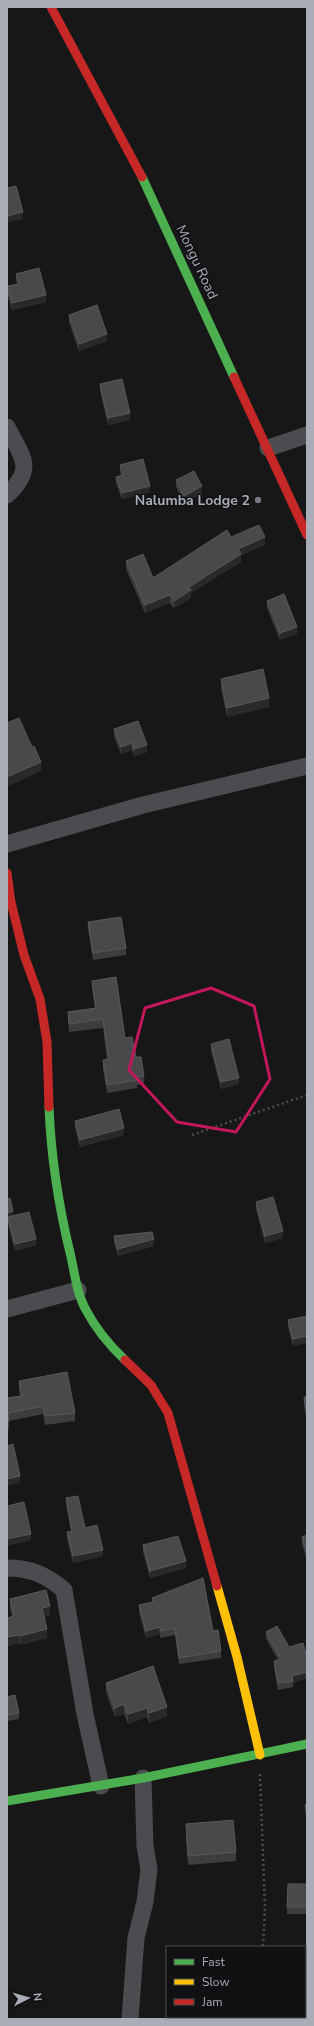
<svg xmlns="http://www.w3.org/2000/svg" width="314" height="2026" font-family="'Nunito Sans',sans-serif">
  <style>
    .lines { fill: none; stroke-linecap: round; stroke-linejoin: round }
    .path { stroke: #4d4e52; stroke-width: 2.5; stroke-dasharray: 2 3; stroke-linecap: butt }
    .street { stroke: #4b4c50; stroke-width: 17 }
    .fast { stroke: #4caf50; stroke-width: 9 }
    .slow { stroke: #ffc107; stroke-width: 9 }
    .jam { stroke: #c62828; stroke-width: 9 }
    .wall { fill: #3d3d3f }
    .shaded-wall { fill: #29292a }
    .building { fill: #49494c; stroke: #58595d }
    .marked { fill: none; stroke: #c2185b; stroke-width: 3; stroke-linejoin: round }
    .poi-dot { fill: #757880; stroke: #111113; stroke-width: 1.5 }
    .labels { text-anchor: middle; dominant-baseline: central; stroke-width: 3; stroke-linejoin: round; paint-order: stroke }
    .street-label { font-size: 14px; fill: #a8adb8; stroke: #111113 }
    .poi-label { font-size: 14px; font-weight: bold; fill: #a8adb8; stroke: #111113; text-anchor: end }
  </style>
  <rect width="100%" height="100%" fill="#171717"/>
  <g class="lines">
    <!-- path -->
    <path class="path" d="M192,1135L307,1095
      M260,1774L265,1909L263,1947
      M257,2019V2017"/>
    <!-- street -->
    <path class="street" d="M7,427C22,457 36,468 7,495
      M268,448L307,435
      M7,844L143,805L307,766
      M7,1309L78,1290
      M7,1568C31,1568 46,1575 64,1590L85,1714L101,1786
      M130,2019L136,1938L145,1902L149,1869L145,1846L143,1778"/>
    <!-- fast -->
    <path class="fast" d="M142,177L234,377
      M49,1107C51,1158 59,1208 71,1257C75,1275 77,1294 86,1310C96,1329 109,1345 125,1360
      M7,1801L143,1778L307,1744"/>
    <!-- slow -->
    <path class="slow" d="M217,1586L237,1657L260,1755"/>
    <!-- jam -->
    <path class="jam" d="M51,7L142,177
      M234,377L307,535
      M7,873L11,902L24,955L40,999L47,1042L49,1107
      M125,1360L151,1385L168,1413L217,1586"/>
  </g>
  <!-- wall -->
  <path class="wall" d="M16,274L46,302L12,310L7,293V286L17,284L16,281Z
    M69,315L107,341L79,351L69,322Z
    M100,384L130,420L108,425L100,391Z
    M120,465L150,492L122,499L116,483V477L121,475L120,471Z
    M176,480L202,493L184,503L176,487Z
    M231,537L265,545L241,555V562L191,593V598L174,608L170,603L145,613L126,569V561L153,578Z
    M267,601L297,634L280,640L267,608Z
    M221,679L269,707L227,717L221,689Z
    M114,729L147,752L134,756L132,750L121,754L114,736Z
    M88,922L126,948V955L93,960L88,929Z
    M92,981L136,1057L144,1076V1084L137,1085V1088L107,1093L103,1069V1060H107L103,1028L69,1032L68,1021V1012L95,1008L92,989Z
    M211,1044L239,1084L221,1089L211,1051Z
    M75,1121L124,1135L80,1147L75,1128Z
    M7,1199L13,1216L36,1245L15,1251L8,1224Z
    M256,1202L283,1238L265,1243L256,1209Z
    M114,1236L154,1246L118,1256L114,1243Z
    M307,1316L293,1346L288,1327V1320Z
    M19,1381L75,1413V1421L45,1425L43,1414L9,1421V1429H7V1398L20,1396L19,1390Z
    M304,1397H307V1417L306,1418L304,1404Z
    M66,1498L85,1528L103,1556L73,1563L67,1538V1532L71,1531L66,1505Z
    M307,1535V1561L302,1544V1537Z
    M143,1545L186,1568L150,1578L143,1552Z
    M152,1598L213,1631L221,1651V1658L179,1664L175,1635L160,1638V1634L146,1638L139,1612V1605L152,1602Z
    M10,1599L50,1615L44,1617L47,1638L20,1645L19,1643L7,1646V1618L12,1617L10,1608Z
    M266,1632L307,1658V1678L293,1683V1687L278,1690L274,1667V1661L278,1660L266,1639Z
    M106,1683L167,1716L149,1723L147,1717L128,1724L124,1714L115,1717L106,1692Z
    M7,1697L19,1713V1719L7,1721Z
    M307,1804V1820L305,1811V1805Z
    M186,1824L236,1852V1861L188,1865L186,1834Z
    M288,1884H307V1914H287Z"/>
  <!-- shaded-wall -->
  <path class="shaded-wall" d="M23,212V219L7,223V216Z
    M46,295V302L12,310V303Z
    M107,334V341L79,351V344Z
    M130,413V420L108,425V418Z
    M150,486V492L122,499V493Z
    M202,486V493L184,503V496Z
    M265,537V545L241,555V562L191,593V598L174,608V601L189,587L238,549Z
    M170,595V603L145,613V605Z
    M297,627V634L280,640V633Z
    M269,698V707L227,717V708Z
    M132,743V750L121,754V747Z
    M147,745V752L134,756V749Z
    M41,762V771L7,787V777Z
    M239,1078V1084L221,1089V1082Z
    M124,1128V1135L80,1147V1140Z
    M13,1211V1218L8,1217V1220H7V1213Z
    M283,1231V1238L265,1243V1236Z
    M36,1239V1245L15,1251V1244Z
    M154,1239V1246L118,1256V1249Z
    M307,1336V1343L293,1346V1339Z
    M20,1476V1483L7,1486V1479Z
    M31,1534V1540L7,1546V1539Z
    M103,1550V1556L73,1563V1556Z
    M186,1561V1568L150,1578V1571Z
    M50,1606V1615L42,1617V1608Z
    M160,1627V1634L146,1638V1631Z
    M47,1629V1638L20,1645V1636Z
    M19,1635V1643L7,1646V1637Z
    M307,1672V1678L293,1683L292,1676Z
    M124,1704V1714L115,1717V1708Z
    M167,1707V1716L149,1723V1713Z
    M147,1708V1717L128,1724V1714Z"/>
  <!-- building -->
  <path class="building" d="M16,186L23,212L7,216V188Z
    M39,268L46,295L12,303L7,286L19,284L16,274Z
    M97,305L107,334L79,344L69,315Z
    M122,379L130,413L108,418L100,384Z
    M143,459L150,486L122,493L116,477L123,475L120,465Z
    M194,471L202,486L184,496L176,480Z
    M259,525L265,537L238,549L241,554L189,587L191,590L174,601L170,595L145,605L126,561L143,554L153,578L227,530L231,537Z
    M284,594L297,627L280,633L267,601Z
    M263,669L269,698L227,708L221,679Z
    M19,718L32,747L34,746L41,762L7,777V723Z
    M138,721L147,745L134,749L132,743L121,747L114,729Z
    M121,917L126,948L93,953L88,922Z
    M116,977L125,1038L132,1037L136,1057H141L144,1076L136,1077L137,1080L107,1085L103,1060L109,1059L103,1019L69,1024L68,1012L96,1008L92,981Z
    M229,1039L239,1078L221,1082L211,1044Z
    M119,1109L124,1128L80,1140L75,1121Z
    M273,1197L283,1231L265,1236L256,1202Z
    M10,1198L13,1211L7,1213V1199Z
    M29,1212L36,1239L15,1244L8,1217Z
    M152,1232L154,1239L118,1249L114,1236Z
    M307,1316V1336L293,1339L288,1320Z
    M67,1372L75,1413L45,1416L43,1406L8,1413L9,1421H7V1398L22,1396L19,1381Z
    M304,1397H307V1410L306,1411Z
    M13,1444L20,1476L7,1479V1446Z
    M78,1496L85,1528L97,1525L103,1550L73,1556L67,1532L72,1531L66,1498Z
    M24,1502L31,1534L7,1539V1506Z
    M307,1535V1554L302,1537Z
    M178,1536L186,1561L150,1571L143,1545Z
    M203,1578L213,1631L218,1630L221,1651L179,1658L175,1628L160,1631V1627L146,1631L139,1605L153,1602L152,1598Z
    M46,1590L50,1606L42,1608L47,1629L20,1636L19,1635L7,1637V1618L14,1616L10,1599Z
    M277,1626L289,1647L303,1643L307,1658V1672L292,1676L293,1681L278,1683L274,1661L281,1659L266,1632Z
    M153,1666L167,1707L149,1713L147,1708L128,1714L124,1704L115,1708L106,1683Z
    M15,1695L19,1713L7,1715V1697Z
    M307,1804V1813L305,1805Z
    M233,1820L236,1852L188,1856L186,1824Z
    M288,1884H307V1907H287Z"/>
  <!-- marked area -->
  <path class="marked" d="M211,988L254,1006L270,1079L236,1132L177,1122L129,1070L145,1008Z"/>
  <!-- markers -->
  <circle class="poi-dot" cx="258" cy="500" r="4"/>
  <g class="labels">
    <!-- street labels -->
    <g class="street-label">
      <text transform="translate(197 262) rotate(65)">Mongu Road</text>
    </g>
    <!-- poi labels -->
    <g class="poi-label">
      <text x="250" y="500">Nalumba Lodge 2</text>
    </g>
  </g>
  <!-- border -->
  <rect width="314" height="2026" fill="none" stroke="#a8adb8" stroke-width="16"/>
  <!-- legend -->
  <rect x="166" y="1946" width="140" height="72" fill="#111113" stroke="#4d4f55"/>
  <rect x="174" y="1959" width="20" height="6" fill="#4caf50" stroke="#4d4f55"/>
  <text x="202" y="1966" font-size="12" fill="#a8adb8">Fast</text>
  <rect x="174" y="1979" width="20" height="6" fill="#ffc107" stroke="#4d4f55"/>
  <text x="202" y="1986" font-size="12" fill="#a8adb8">Slow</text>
  <rect x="174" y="1999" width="20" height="6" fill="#c62828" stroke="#4d4f55"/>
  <text x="202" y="2006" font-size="12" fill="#a8adb8">Jam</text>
  <!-- north arrow -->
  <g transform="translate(28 1998) rotate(84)" stroke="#111113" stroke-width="3" paint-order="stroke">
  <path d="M0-3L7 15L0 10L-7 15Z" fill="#a8adb8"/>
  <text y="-6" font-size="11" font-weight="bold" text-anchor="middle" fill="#a8adb8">N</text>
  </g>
</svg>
